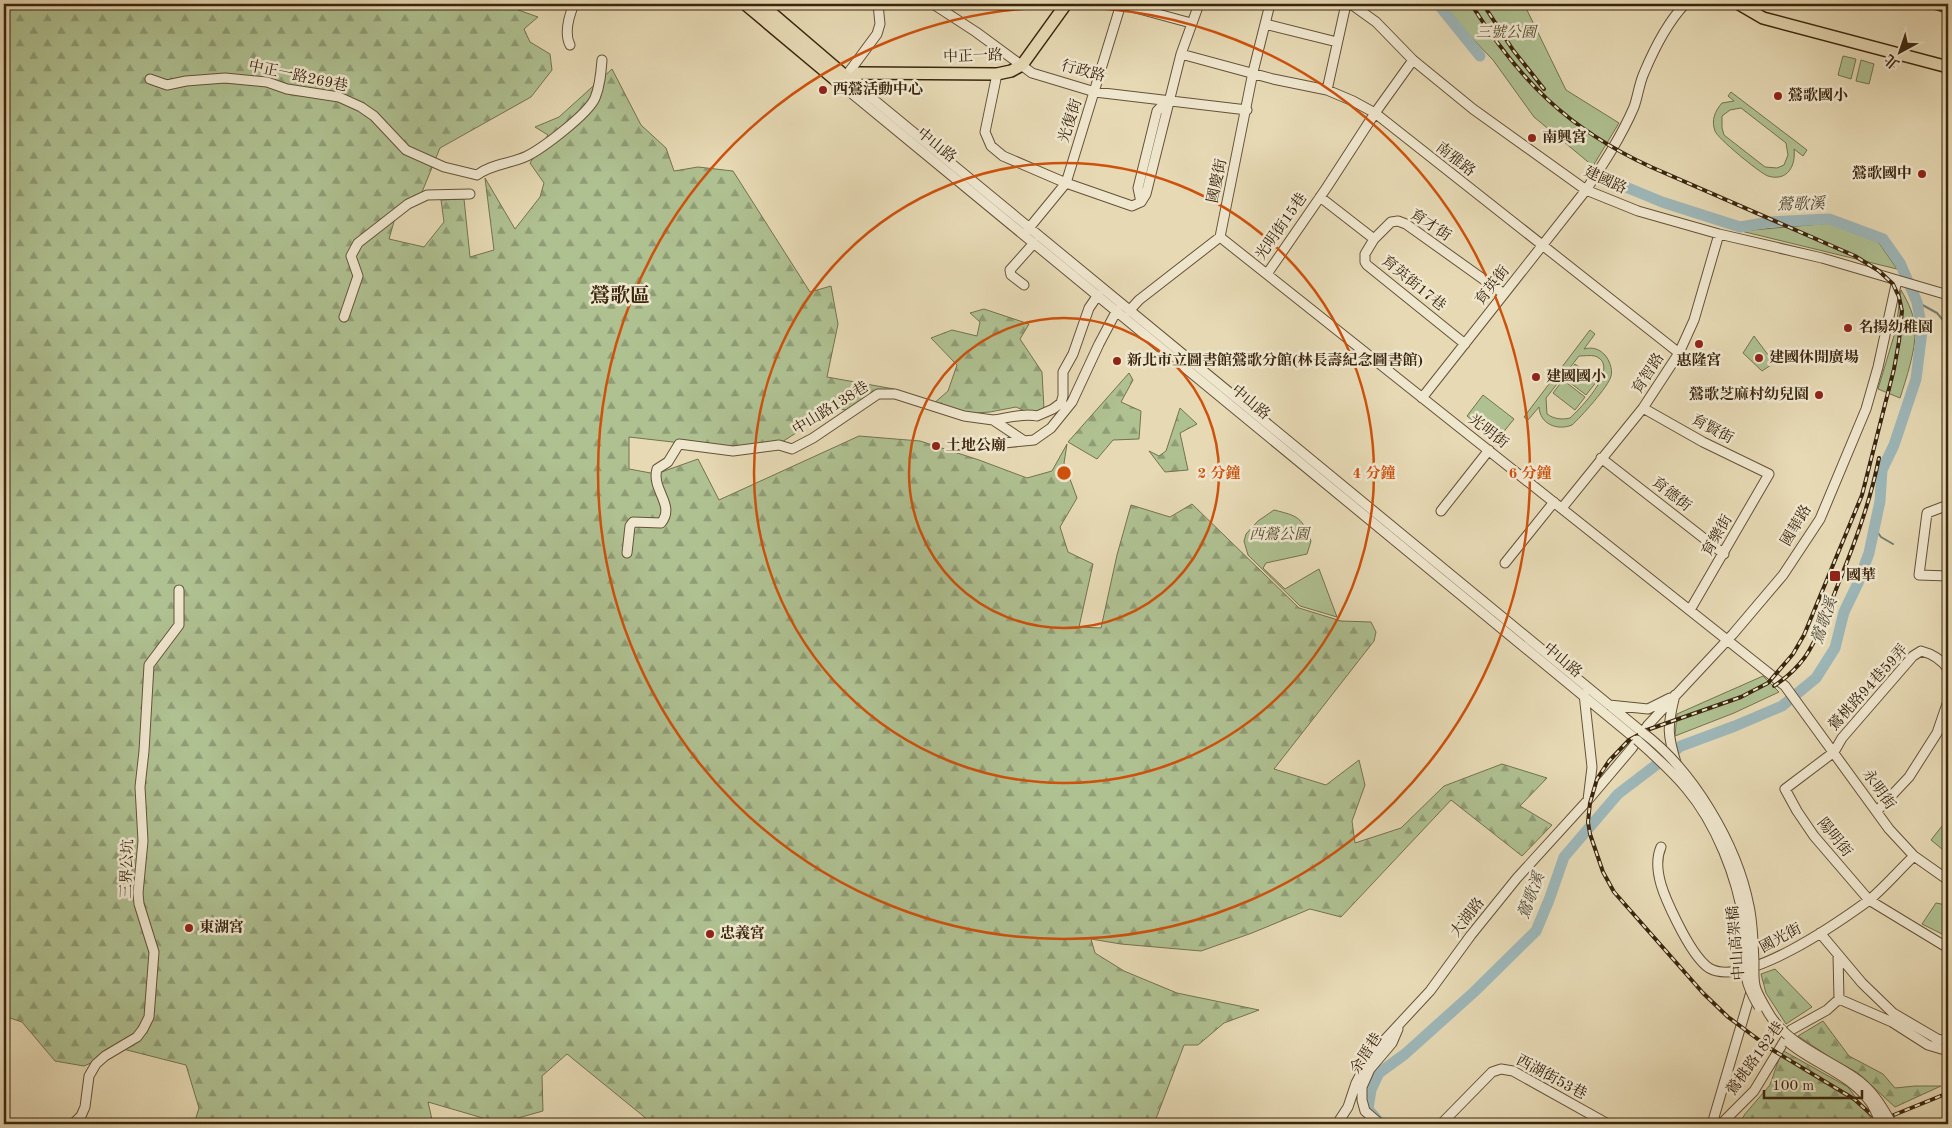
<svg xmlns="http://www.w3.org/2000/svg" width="1952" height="1128" font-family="'Old Standard TT','Noto Serif TC',serif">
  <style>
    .forest { fill: url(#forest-firs); stroke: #74724f }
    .park { fill: #afc091; stroke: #74724f; fill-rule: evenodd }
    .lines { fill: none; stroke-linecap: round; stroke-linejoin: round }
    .stream { stroke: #757d74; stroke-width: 2 }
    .river { stroke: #9db7b9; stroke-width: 11 }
    .minor-casing { stroke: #655237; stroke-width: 11 }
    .major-casing { stroke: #3a250d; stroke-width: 14 }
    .minor { stroke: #efe6ce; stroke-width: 9 }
    .major { stroke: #e6d9b4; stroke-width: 11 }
    .rail-casing { stroke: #3a250d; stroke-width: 4 }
    .rail { stroke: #efe6ce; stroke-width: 2; stroke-dasharray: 5.5; stroke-linecap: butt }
    .minor-bridge-casing { stroke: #655237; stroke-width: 11; stroke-linecap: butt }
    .minor-bridge { stroke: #efe6ce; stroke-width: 9 }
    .ring { fill: none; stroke: #ce510c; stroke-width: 2.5 }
    .poi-dot { fill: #8f2418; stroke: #efe6ce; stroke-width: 2 }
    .labels { text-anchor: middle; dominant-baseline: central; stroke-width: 5; stroke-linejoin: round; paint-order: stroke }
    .park-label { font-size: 15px; font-style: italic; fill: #574c2e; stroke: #efe6ce }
    .street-label { font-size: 15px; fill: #3a250d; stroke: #efe6ce }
    .poi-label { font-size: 15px; font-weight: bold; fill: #3a250d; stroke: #efe6ce; text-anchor: start }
    .water-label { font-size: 16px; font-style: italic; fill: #534a38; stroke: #efe6ce }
    .district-label { font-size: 20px; font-weight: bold; fill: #3a250d; stroke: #efe6ce }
    .centre { fill: #ce510c; stroke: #efe6ce; stroke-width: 2.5 }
    .ring-label { font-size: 15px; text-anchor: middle; font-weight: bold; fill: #ce510c; stroke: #efe6ce; stroke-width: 5; stroke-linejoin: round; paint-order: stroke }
  </style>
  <defs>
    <pattern id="forest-firs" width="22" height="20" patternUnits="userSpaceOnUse" patternTransform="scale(1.25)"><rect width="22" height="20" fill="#afc091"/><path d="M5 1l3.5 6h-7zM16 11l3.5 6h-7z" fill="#8f9c75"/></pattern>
  </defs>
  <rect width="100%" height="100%" fill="#e6d9b4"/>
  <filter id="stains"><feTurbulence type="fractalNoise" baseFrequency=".004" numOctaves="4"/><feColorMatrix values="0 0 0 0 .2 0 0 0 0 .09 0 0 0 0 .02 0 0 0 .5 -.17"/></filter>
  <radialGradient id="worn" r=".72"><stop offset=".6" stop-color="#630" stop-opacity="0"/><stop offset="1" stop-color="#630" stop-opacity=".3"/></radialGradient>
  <!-- forest -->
  <path class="forest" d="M4,4H506L507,6L538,17L524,29L530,42L550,54L552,70L531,97L440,148L422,192L395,218L389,239L424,247L444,222L441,200L464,199L470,257L494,250L485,178L515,229L540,197L544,183L530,163L548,135L535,127L559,117L612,69L641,125L666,148L674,171L698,167L733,171L810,292L831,286L838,324L827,377L894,389L851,411L835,408L771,449L699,445L629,437V469L656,474L698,459L719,500L859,436L920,441L979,460L1027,478L1052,471L1067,444L1064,463L1077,498L1060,527L1068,552L1093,564L1079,627L1101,628L1117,555L1131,505L1170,517L1192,504L1299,608L1341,621L1371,622L1376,632L1374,641L1274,769L1326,785L1359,760L1365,785L1352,821L1355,843L1401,828L1444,786L1502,764L1547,778L1520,806L1552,825L1522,856L1451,800L1341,917L1310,909L1252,933L1201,951L1121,944L1091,939L1095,953L1124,971L1177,993L1259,1010L1224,1023L1198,1045H1184L1154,1124H653L567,1054L542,1076L543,1111L500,1123L428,1102L433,1124H194L199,1108L186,1065L123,1049L84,1066L55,1061L22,1022L4,1016Z
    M984,309L1029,324L1020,339L1042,372L1044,409L1034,415L1016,407L990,412L961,414L932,405L948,391L957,365L931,338L952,330L977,336L980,322L970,313Z
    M1129,373L1133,380L1121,402L1141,411L1139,439L1113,440L1097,459L1068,442Z
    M1180,408L1197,424L1180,433L1188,470L1165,472L1149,451L1159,456L1166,451Z
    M1775,969L1812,1007L1786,1024L1766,993L1761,974Z
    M1823,1021L1849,1056L1883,1074L1895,1088L1915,1086H1941L1895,1107L1858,1073L1831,1058L1798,1036Z
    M1782,1050L1848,1087L1871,1118L1858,1124H1739L1745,1114L1770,1085Z"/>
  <!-- park -->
  <path class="park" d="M1443,4H1524L1566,90L1619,123L1593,166L1534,117L1493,60L1469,35Z
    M1843,56L1856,59L1851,79L1838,75Z
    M1861,60L1874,64L1869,84L1856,81Z
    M1731,92L1807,150L1803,156L1794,149C1796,165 1788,182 1768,176C1761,174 1717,138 1715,131C1711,120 1715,111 1722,103L1734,101L1728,96ZM1741,108L1786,143L1788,155L1784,165L1777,168L1765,167L1724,135L1722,128V116L1730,110Z
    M1832,223L1879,243L1897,269L1741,231Z
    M1901,290C1908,302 1915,316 1915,330C1916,350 1906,379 1900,398L1878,389L1896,329Z
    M1590,330L1595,334L1584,349C1592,347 1598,348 1605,355C1609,360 1613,369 1611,376C1609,386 1580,418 1572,425C1557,431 1540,424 1539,407L1528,420L1524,417ZM1579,356C1584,356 1591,355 1595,356C1622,366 1580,409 1570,418C1562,420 1554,419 1547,414L1546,398Z
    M1754,336L1774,363L1762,371L1743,353Z
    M1575,364L1597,381L1586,395L1564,378Z
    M1563,380L1585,397L1575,410L1553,393Z
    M1483,395L1514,419L1497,440L1467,416Z
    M1274,510C1298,516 1302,517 1311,541L1307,554L1266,563L1263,568L1285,589L1319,569L1337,617L1300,606L1248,555L1244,541L1246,534L1258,521Z
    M1763,676L1779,692L1734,713L1675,736L1677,714Z
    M1946,821L1948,823V842L1942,849L1931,840Z
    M1948,897V937L1922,924L1936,903L1946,905Z"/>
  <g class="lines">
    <!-- stream -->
    <path class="stream" d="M1917,302L1937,313L1948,326
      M1873,526L1881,537L1893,544"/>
    <!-- river -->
    <path class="river" d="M1438,4L1480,56
      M1392,1124L1380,1123L1368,1109L1371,1090L1379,1073L1405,1054L1474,992L1536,931L1549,900L1564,857L1618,794L1681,746L1735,726L1782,706L1816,678L1835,648L1844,612L1858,583L1869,553L1880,501L1882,470L1894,445L1916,379L1922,331L1917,302L1900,263L1883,239L1829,219L1770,222L1740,227L1662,202L1604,178"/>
    <defs>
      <path id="minor" d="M878,4L880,24L877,34L846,76L844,87L1637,740
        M933,4L976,32L1032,73L1095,92L1247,110
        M1121,4L1191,23
        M1351,4L1376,22L1413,60L1473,109L1586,190L1638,211L1719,234L1822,258L1948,295
        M1265,24L1337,42
        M570,45C564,33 569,16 574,4
        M1181,54L1273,79L1327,90L1353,101L1375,113L1679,353
        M997,74L985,132L991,146L1003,156L1066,183L1132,206L1141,202L1146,194L1181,54L1199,4
        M150,79L167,85L186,81L225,78L267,82L287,89L339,97L361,107L374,116L406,150L444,167L477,175C491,164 510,164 527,156C543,148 588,114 595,98C600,86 601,73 602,60
        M851,81L1642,732
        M1327,90L1346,4
        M1320,197L1374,239L1391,222L1398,221L1406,224L1504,294
        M1141,202L1138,188L1157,111L1169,99
        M1025,233L1066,183L1121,4
        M1220,237L1785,686L1889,829L1914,856L1948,880
        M1374,239L1365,254V262L1367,265L1465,344
        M1267,274L1327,187L1375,113L1413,60
        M1024,285L1011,275L1010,270L1034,243
        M1129,311L1139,300L1220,237L1253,72L1270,4
        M344,317L358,276L351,256L358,243L408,204L427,195L470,194
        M1422,398L1586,190C1604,163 1621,137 1634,107C1638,96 1639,84 1644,73C1654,49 1667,23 1685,4
        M1643,408L1703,442L1769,474L1690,610
        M993,420C1007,418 1024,413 1037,416L1053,409L1061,403L1063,396V372L1073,354L1089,308L1098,295
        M1004,443L1034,440L1051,428L1072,402L1099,344L1117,310
        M1601,458L1724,554
        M1948,505L1927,513L1919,575L1948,576
        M1562,508L1643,408L1679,353L1694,320L1719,234
        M1441,511L1489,450
        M627,553L630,526L633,522L661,523C676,505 651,490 657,469L668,462L679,444L733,451L779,445L792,449L813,438L878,394H895L964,416L993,420L1023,440
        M1505,563L1554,502
        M1948,669C1941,659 1933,654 1921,651L1913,656L1842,738L1834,752L1785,789L1797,811L1814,836L1869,900L1948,948
        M1584,694L1592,767L1588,800
        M1675,695C1667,727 1667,734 1677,766
        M1609,705L1648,709L1670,698
        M1877,811L1909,777L1937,733L1948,701
        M1661,847C1651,870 1666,900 1677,922C1683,934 1697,960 1709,968C1744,989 1839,922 1868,901C1884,888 1899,870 1914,856
        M1820,933L1862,983L1893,1013L1939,1040L1948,1039
        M1838,955L1839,999
        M73,1124L81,1116L85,1107L89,1076L96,1064L105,1056L137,1037L143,1029L149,1017L154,952L139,904L138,893L143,841L140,787L144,751L149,665L179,625V590
        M1337,1124L1348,1107L1356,1083L1366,1064L1378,1047L1430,991L1471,935L1517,878L1588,800L1632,748L1648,725L1733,634L1783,575L1820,519L1866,409L1878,367L1897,280
        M1380,1124L1365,1111L1362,1100V1087L1370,1069L1392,1043L1398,1029
        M1441,1124L1492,1072L1501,1069L1513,1071L1608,1124
        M1712,1124L1751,992L1754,989
        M1721,1124L1754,1091L1791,1030L1827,1010L1839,999L1892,1022L1928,1045L1948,1051"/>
      <path id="major" d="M745,4L844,87L859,73L997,74L1011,71L1022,65L1066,4
        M761,4L851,81
        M1739,4L1763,18L1948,67"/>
    </defs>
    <!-- minor casing -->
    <use href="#minor" class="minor-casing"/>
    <!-- major casing -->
    <use href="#major" class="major-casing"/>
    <!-- minor -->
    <use href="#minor" class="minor"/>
    <!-- major -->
    <use href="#major" class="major"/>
    <defs>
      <path id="rail" d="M1471,4C1520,81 1568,129 1651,167L1855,256L1879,271L1893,284L1899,297L1902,311L1899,341L1894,369L1862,495L1804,635L1793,654L1768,683L1741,697L1647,730L1629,740L1609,761L1597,779L1590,803L1588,822L1590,834L1603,872L1614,892L1703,993L1728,1017L1771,1049L1854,1099L1882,1124
        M1483,4L1513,50L1544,89
        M1922,4L1948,12
        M1774,686C1786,678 1797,668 1805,657C1819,636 1828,610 1837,587C1854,545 1870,503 1879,458
        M1874,1123L1948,1093"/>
    </defs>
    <!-- rail casing -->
    <use href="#rail" class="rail-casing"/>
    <!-- rail -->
    <use href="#rail" class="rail"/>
    <defs>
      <path id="minor-bridge" d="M1642,732C1693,770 1737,844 1749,906C1753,924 1753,944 1754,962C1754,971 1753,981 1756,989C1759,997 1764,1005 1768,1012C1786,1044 1826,1058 1855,1078C1872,1089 1882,1107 1892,1124
        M1637,740C1654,755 1671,770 1686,788C1716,823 1737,877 1744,923C1747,941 1744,961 1747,980C1749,990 1754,998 1759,1007
        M1788,1042C1814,1064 1851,1074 1871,1103C1875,1109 1878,1117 1881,1124"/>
    </defs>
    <!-- minor-bridge casing -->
    <use href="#minor-bridge" class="minor-bridge-casing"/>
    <!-- minor-bridge -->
    <use href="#minor-bridge" class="minor-bridge"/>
  </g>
  <!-- distance rings -->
  <g class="ring">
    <circle cx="1064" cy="473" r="155"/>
    <circle cx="1064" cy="473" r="310"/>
    <circle cx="1064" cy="473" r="466"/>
  </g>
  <!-- markers -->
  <g class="poi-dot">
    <circle cx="823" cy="90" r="5"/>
    <circle cx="1778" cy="96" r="5"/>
    <circle cx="1532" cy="138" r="5"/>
    <circle cx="1922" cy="174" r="5"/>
    <circle cx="1848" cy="328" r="5"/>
    <circle cx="1699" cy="344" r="5"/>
    <circle cx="1759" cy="358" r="5"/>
    <circle cx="1117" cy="361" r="5"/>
    <circle cx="1536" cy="377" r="5"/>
    <circle cx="1819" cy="395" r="5"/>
    <circle cx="936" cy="446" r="5"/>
    <rect x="1829" y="570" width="12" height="12" rx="2.5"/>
    <circle cx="189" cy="928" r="5"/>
    <circle cx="710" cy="934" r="5"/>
  </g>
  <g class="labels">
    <!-- park labels -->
    <g class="park-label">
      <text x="1506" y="33">三號公園</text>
      <text x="1279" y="535">西鶯公園</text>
    </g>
    <!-- street labels -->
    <g class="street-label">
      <text transform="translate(973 57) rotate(-2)">中正一路</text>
      <text transform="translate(1083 72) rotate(15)">行政路</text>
      <text transform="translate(298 77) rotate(12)">中正一路269巷</text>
      <text transform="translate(1071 121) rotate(-72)">光復街</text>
      <text transform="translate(936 146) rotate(39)">中山路</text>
      <text transform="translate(1455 160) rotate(38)">南雅路</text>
      <text transform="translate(1218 181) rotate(-78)">國慶街</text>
      <text transform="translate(1605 181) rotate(25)">建國路</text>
      <text transform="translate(1430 226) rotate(33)">育才街</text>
      <text transform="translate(1282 227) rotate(-55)">光明街15巷</text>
      <text transform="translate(1413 284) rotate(39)">育英街17巷</text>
      <text transform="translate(1493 286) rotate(-52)">育英街</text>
      <text transform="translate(1649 374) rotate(-57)">育智路</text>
      <text transform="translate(1250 403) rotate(40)">中山路</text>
      <text transform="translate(831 409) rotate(-32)">中山路138巷</text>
      <text transform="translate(1712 430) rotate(28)">育賢街</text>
      <text transform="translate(1488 432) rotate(38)">光明街</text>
      <text transform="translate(1671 495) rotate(38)">育德街</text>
      <text transform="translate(1797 526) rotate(-59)">國華路</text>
      <text transform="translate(1718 536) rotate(-60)">育樂街</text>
      <text transform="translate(1562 661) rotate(40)">中山路</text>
      <text transform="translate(1869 688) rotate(-48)">鶯桃路94巷59弄</text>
      <text transform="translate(1878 790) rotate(54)">永明街</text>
      <text transform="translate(1834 838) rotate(51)">陽明街</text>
      <text transform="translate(128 869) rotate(-88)">三界公坑</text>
      <text transform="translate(1468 918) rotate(-52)">大湖路</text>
      <text transform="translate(1781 939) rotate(-28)">國光街</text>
      <text transform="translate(1737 943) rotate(-95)">中山高架橋</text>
      <text transform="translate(1367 1054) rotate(-57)">余厝巷</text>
      <text transform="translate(1756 1059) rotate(-54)">鶯桃路182巷</text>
      <text transform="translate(1551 1078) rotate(28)">西湖街53巷</text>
    </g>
    <!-- poi labels -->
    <g class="poi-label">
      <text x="833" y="90">西鶯活動中心</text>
      <text x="1788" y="96">鶯歌國小</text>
      <text x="1542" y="138">南興宮</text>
      <text x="1912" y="174" text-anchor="end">鶯歌國中</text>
      <text x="1858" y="328">名揚幼稚園</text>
      <text x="1769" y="358">建國休閒廣場</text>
      <text x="1127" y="361">新北市立圖書館鶯歌分館(林長壽紀念圖書館)</text>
      <text x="1699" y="361" text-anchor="middle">惠隆宮</text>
      <text x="1546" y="377">建國國小</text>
      <text x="1809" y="395" text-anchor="end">鶯歌芝麻村幼兒園</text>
      <text x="946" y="446">土地公廟</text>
      <text x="1846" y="576">國華</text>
      <text x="199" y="928">東湖宮</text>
      <text x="720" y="934">忠義宮</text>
    </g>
    <!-- water labels -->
    <g class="water-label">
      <text transform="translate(1801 205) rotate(-1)">鶯歌溪</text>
      <text transform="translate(1825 621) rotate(-71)">鶯歌溪</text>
      <text transform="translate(1532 896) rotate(-69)">鶯歌溪</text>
    </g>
    <!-- district labels -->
    <g class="district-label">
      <text x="620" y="297">鶯歌區</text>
    </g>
  </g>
  <circle cx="1064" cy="473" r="8" class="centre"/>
  <g class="ring-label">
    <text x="1219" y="478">2 分鐘</text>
    <text x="1374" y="478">4 分鐘</text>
    <text x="1530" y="478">6 分鐘</text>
  </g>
  <!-- margin -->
  <rect width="1952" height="1128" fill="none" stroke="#e6d9b4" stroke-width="20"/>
  <rect x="5" y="5" width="1942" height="1118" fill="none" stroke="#3a250d" stroke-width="2.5"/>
  <rect x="10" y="10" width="1932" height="1108" fill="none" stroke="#3a250d"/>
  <!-- north arrow -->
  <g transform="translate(1900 52) rotate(220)" stroke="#efe6ce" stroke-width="4" paint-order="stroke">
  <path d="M0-4L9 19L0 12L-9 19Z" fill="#3a250d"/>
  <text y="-8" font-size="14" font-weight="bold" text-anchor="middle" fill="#3a250d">北</text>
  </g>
  <!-- scale -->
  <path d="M1764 1090v8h98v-8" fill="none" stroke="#3a250d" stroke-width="2.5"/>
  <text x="1772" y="1090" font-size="15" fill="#3a250d" stroke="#efe6ce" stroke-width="4" paint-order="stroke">100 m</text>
  <rect width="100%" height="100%" filter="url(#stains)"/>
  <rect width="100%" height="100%" fill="url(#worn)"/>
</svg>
